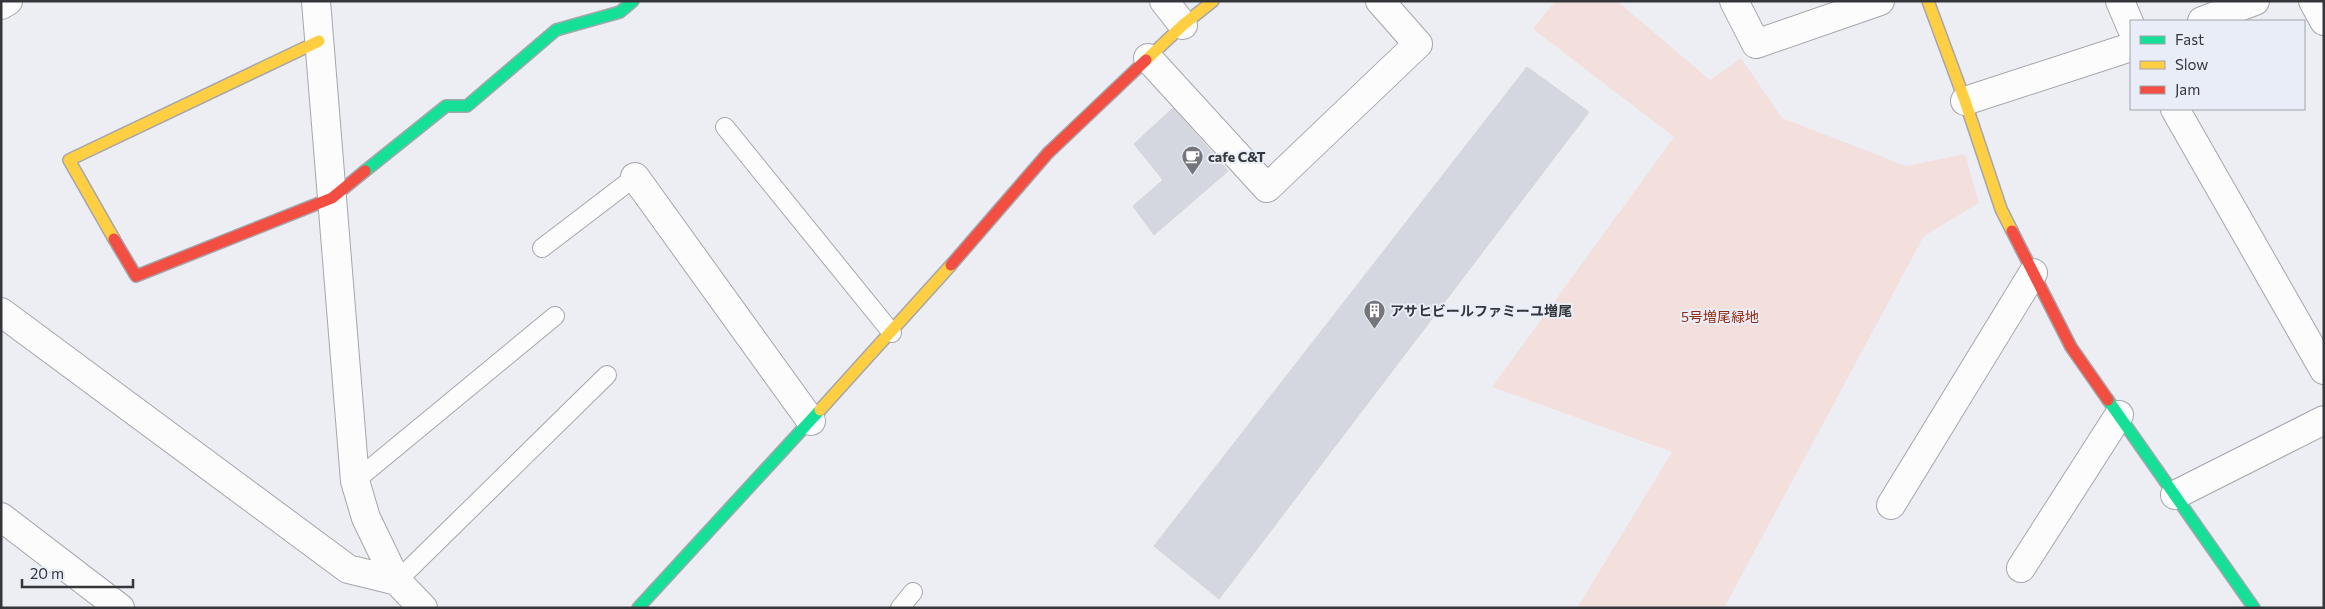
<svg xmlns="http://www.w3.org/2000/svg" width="2325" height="609" font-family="Commissioner,'Noto Sans JP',sans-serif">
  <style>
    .green { fill: #f3e0dd }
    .building { fill: #d4d7e0; stroke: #d4d5da }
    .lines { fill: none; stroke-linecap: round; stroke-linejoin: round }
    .lane-casing { stroke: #a5a6ab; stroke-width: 20 }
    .street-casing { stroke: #a5a6ab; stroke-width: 30 }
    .fast-casing { stroke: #a5a6ab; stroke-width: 14 }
    .slow-casing { stroke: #a5a6ab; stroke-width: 14 }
    .jam-casing { stroke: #a5a6ab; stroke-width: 14 }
    .lane { stroke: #fcfcfd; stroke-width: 18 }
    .street { stroke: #fcfcfd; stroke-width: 28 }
    .fast { stroke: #16e098; stroke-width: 11 }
    .slow { stroke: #ffcf43; stroke-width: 11 }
    .jam { stroke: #f24e42; stroke-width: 11 }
    .labels { text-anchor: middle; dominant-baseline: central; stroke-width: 4; stroke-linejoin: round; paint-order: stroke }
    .poi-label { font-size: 14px; font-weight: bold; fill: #34363a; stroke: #e9edf7; text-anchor: start }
    .park-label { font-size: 14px; fill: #95290e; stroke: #e9edf7 }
  </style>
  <rect width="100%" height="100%" fill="#eceef4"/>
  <!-- green -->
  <path class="green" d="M1555,1H1617L1710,80L1741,58L1782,118L1906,166L1965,154L1979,203L1924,236L1724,608H1577L1672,452L1492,387L1674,137L1533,29Z"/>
  <!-- building -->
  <path class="building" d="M1527,67L1589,112L1219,599L1154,546Z
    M1173,108L1228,171L1154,235L1133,206L1163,180L1134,144Z"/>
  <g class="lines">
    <defs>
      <path id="lane" d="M725,127L892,333
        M542,248L635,177
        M355,481L555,316
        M397,581L607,375
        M900,608L913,592"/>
      <path id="street" d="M316,1L355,481L366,518L396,580L423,608
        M1164,1L1183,25
        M1734,1L1756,44L1880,1
        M2120,1L2131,27
        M2313,1L2324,21
        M1,5L8,1
        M2202,21L2255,1
        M1148,58L1267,188L1418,44L1380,1
        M1965,101L2131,47
        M2175,109L2324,370
        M635,177L811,421
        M1,312L348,569L397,581
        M2175,495L2324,420
        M1891,505L2033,273
        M1,517L120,608
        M2021,568L2119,415"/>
      <path id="fast" d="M365,171L446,106H467L556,30L620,12L633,1
        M2108,400L2254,608
        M638,608L820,410"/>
      <path id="slow" d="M1928,1L1965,101L2001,209L2012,231
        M1146,60L1183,25L1213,1
        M114,239L69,160L319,41
        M820,410L951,265"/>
      <path id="jam" d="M2012,231L2071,347L2108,400
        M114,239L136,276L332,198L365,171
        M951,265L1048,153L1146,60"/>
    </defs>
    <!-- lane casing -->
    <use href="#lane" class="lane-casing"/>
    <!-- street casing -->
    <use href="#street" class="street-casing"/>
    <!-- fast casing -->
    <use href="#fast" class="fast-casing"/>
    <!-- slow casing -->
    <use href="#slow" class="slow-casing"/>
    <!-- jam casing -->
    <use href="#jam" class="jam-casing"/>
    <!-- lane -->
    <use href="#lane" class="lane"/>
    <!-- street -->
    <use href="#street" class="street"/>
    <!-- fast -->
    <use href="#fast" class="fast"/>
    <!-- slow -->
    <use href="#slow" class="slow"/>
    <!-- jam -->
    <use href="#jam" class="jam"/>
  </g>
  <!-- icons -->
  <defs>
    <symbol id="cafe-pin" viewBox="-11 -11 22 30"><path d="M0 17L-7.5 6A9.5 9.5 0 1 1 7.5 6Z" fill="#74767b" stroke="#e9edf7"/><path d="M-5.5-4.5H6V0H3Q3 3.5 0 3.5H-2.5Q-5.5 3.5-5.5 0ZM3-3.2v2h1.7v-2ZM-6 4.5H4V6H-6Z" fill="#fff"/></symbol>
    <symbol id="building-pin" viewBox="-11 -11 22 30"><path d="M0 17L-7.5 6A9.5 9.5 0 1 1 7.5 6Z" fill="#74767b" stroke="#e9edf7"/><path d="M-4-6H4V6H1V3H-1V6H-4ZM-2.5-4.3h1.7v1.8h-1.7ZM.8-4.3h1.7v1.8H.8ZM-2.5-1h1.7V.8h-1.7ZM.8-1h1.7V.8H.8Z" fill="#fff"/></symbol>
  </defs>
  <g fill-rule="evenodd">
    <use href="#cafe-pin" x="1180" y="144" width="25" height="34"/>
    <use href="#building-pin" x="1362" y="298" width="25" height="34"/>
  </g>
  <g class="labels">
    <!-- poi labels -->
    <g class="poi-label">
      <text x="1208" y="156">cafe C&amp;T</text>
      <text x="1390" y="310">アサヒビールファミーユ増尾</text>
    </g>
    <!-- park labels -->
    <g class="park-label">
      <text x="1720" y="316">5号増尾緑地</text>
    </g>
  </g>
  <!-- border -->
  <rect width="2325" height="609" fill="none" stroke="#34363a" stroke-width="5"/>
  <!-- legend -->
  <rect x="2130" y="20" width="175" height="90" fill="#e9edf7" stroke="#a1a4ab"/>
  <rect x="2140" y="36" width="25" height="8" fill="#16e098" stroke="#a1a4ab"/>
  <text x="2175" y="45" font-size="15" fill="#34363a">Fast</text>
  <rect x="2140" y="61" width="25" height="8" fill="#ffcf43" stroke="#a1a4ab"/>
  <text x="2175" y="70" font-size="15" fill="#34363a">Slow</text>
  <rect x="2140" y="86" width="25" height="8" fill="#f24e42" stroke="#a1a4ab"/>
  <text x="2175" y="95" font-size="15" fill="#34363a">Jam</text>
  <!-- scale -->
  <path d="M22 579v8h111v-8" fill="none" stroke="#34363a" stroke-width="2.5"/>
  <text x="30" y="579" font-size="15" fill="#34363a" stroke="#e9edf7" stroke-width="4" paint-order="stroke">20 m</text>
</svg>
